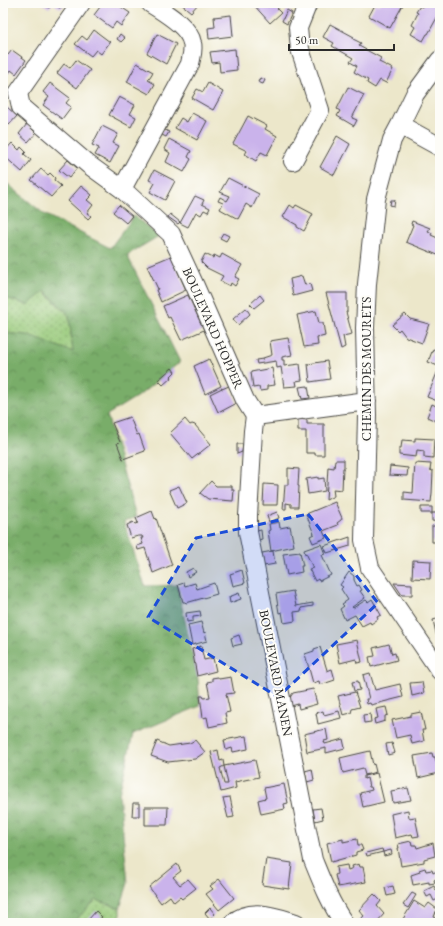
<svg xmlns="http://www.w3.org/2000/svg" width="443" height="926" font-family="'EB Garamond',serif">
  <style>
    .grass { fill: url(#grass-dots); stroke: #617a52 }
    .forest { fill: url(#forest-crowns); stroke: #526c4a }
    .building { fill: #cab3eb }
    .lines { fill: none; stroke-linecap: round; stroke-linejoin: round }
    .minor-casing { stroke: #484743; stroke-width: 20 }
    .minor { stroke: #fff; stroke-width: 18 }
    .marked { fill: #1d4ed8; fill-opacity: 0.2; stroke: #1d4ed8; stroke-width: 3; stroke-dasharray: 8 5; stroke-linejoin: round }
    .labels { text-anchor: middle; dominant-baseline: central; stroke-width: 4; stroke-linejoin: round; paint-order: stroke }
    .street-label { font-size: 13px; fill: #2b2b2b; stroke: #fdfcf7 }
  </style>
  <defs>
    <pattern id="grass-dots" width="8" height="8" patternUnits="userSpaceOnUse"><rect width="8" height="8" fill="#97c979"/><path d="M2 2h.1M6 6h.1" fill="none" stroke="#7ba363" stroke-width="1.8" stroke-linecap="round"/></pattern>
    <pattern id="forest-crowns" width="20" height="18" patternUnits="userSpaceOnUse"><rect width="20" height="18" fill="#79ad69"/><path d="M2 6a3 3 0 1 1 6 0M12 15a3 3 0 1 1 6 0" fill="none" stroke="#638d57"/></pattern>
  </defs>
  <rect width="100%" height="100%" fill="#fdfcf7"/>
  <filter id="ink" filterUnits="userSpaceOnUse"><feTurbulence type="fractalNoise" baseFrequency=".025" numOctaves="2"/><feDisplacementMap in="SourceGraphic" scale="8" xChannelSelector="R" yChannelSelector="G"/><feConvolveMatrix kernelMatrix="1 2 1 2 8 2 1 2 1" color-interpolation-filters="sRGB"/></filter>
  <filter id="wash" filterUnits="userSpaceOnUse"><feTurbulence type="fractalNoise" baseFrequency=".012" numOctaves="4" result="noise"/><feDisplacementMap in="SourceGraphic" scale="16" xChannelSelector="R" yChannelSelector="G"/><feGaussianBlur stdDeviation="0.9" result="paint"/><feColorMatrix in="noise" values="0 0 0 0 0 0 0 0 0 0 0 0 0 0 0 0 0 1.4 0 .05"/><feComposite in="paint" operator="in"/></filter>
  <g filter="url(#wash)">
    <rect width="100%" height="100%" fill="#ece7ca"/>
    <!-- grass -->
    <path class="grass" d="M44,291L69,315L73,353L27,335L3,333V297L28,305Z
      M96,899L120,908V923H72Z"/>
    <!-- forest -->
    <path class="forest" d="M3,180L44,214L110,248L134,216L159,236L127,255L180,362L141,394L107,415L136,517L124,522L145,586L177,585L198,679L200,706L133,734L119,794L128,883L120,908L96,900L72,923H3V333L27,335L73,352L69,315L45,291L28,305L3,297Z"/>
    <g id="blocks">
      <!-- building -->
      <path class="building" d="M42,3H53L49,8Z
        M53,3H65L61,9Z
        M103,3H115L130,13L121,26L116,22L112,28L94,15Z
        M180,3H199L191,12Z
        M252,3H276L279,7L277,9L281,13L270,23Z
        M376,3L379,5L381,3H404L390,28L369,16Z
        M424,3L440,4V12L428,34H427L423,41L411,34L415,27L412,25L418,13L416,12L420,6L422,7Z
        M287,10L292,13L287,24L282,21Z
        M231,15L233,36L209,39L208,28L215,27L214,17Z
        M330,24L354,37L353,39L361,43L359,46L381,58L379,62L393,69L386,83L380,80L375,88L367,83L368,80L354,72L357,66L350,62L353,58L332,46L334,43L323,37Z
        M94,30L110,42L101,54L96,50L91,56L75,44L82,36L87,40Z
        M120,34L125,38L121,42L117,39Z
        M157,34L176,44L166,64L147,53Z
        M235,49L237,70L220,72L219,62L212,63L210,52Z
        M12,50L26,60L16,74L11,70L9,73L3,69V52L8,55Z
        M76,60L90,70L77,88L57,73L64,64L70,68Z
        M137,63L153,72L148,80L155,84L149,94L127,82Z
        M260,78L265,80L263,84L258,82Z
        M50,83L70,98L66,103L71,107L62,119L43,105L49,97L43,92Z
        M208,83L223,92L213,110L192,98L197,89L203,92Z
        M348,87L364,95L352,118L357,120L354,126L337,116L340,111L337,109Z
        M119,97L135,105L130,114L136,117L131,127L109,115Z
        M7,107L17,116L9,125L3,120V112Z
        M192,113L207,121L197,140L175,128L181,118L187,122Z
        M248,116L267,126L265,129L277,136L267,155L261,152L256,161L245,154L247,151L233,144Z
        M27,124L36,133L28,142L19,134Z
        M102,126L118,134L113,143L119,146L110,163L95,155L99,148L92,145Z
        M163,129L169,132L166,137L160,134Z
        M337,136L350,144L334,175L320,167Z
        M169,139L191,151L188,157L191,159L184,172L166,162L170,153L164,149Z
        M12,143L19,150L21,147L26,152L24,154L31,160L22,172L3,155V153Z
        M68,160L77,168L69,178L59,170Z
        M41,169L48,175L50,173L55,178L54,180L61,186L51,197L31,180Z
        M154,170L175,181L165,200L150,192L155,183L149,180Z
        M228,178L259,194L252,208L246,204L238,219L220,209L223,203L218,201L220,197L227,201L230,196L220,192Z
        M81,186L92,195L87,200L93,205L87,213L91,216L88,219L68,201Z
        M195,196L204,200L202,204L210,208L208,212L204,210L201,215L196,212L188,227L180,223Z
        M391,200H395L394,206L390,205Z
        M119,205L132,216L126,223L113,212Z
        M290,205L294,208L296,205L313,214L304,231L297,227V225L283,217Z
        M170,214L180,222L178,224L168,217Z
        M412,221L430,228L428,231L432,233L431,235L440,239V256L406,242L413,225L411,224Z
        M223,233L229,236L226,241L220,238Z
        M205,254L213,258L214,255L220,258L222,254L242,265L235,277L239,279L235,286L231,283L230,286L220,281L223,276L207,268L201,262Z
        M171,256L186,290L161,302L156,290L158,289L147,266Z
        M302,276L305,285L310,284L312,291L293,296L290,279Z
        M326,293H347V312H346L352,334L343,336L345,347L341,349Z
        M188,295L204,330L181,340L170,317L168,318L163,306Z
        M260,295L264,300L254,308L250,304Z
        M246,308L250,314L238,325L233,319Z
        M316,311L319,323H323L325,336L317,338L318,345L304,347L297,315Z
        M405,314L410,319L429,324L422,343L406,337L400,329L398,331L392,325Z
        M288,338L292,355L282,357V360H284V366L300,364L302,380L296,381L297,386L284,387L281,367L277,368L276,361L257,364L256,360L263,359V358L272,355L270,341Z
        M433,349L440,351V361L438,366L428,362Z
        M209,359L221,386L205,394L194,366Z
        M327,361L330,379L310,382L308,364Z
        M440,366V402L427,397Z
        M172,368L175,372L171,376L172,377L163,385L158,380Z
        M272,368L275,385L267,386V390L260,391L259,387L253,388L251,372Z
        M229,386L237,403L222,411V410L218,412L210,394L222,388V389Z
        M308,386L310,398L302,399L299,387Z
        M432,404L440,408V423L427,417Z
        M130,417L137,435L139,434L145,451L123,459L117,443L120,442L112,423Z
        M185,419L190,425L192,424L195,425L211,444L192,459L170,433Z
        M298,419L307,420V424H324V455H315V453H306V431H298Z
        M415,438L434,439L433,458L424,457V451L417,450L416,457L399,455V448H401L402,440L415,441Z
        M237,444H243L242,452L237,454Z
        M335,460H344V468H343L342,490L333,489L334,496L326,500L328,467L334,468Z
        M415,463L431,464L430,470L433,471L432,493L431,502L404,500V492L413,493Z
        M390,466L408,468L407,476L389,475Z
        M288,468L299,469L298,486H299L298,507H291V504L286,503V509H283L285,485H288Z
        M318,477V479L324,478L325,491L308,494L306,479Z
        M211,481L216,486H232V490H234L233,501L208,499L200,493Z
        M264,484L278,485L277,505H263Z
        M179,486L187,503L177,508L169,490Z
        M335,502L342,518L341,520L337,523L338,525L323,531L326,538L313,543L310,536L314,534L306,514Z
        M421,507H432V513H421Z
        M152,511L155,519L156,518L172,565L153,573L145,548L138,550L137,546L143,544L141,538H143L142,536H138L131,538L127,525L133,522L135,524L138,523L136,518Z
        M277,512L279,518L269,522L267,516Z
        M432,513H440V522L432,521Z
        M279,522L280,528L290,526L294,546L271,551L268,531L270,530L269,524Z
        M432,526H440V542H432Z
        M261,530L262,539L258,540L257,531Z
        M350,537V546L327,553L324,546Z
        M321,544L325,554L322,555L331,575L319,581L318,579L315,581L309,569L313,568L306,553L305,554L304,550Z
        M273,551L275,564L264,566L262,553Z
        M300,552L303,566H301L302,572L287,575L283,554Z
        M413,560L431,561L430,579L412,578Z
        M193,568L196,572L188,577L186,572Z
        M242,570L245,583L233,586L230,574Z
        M349,572L354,576V580L357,586L359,585L362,590L360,591L365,598L352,607L353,608L366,600L368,602L372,599L381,615L377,617L378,619L371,624L370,622L362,626L355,615L345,620L340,609L344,606L342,604L348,600L341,589L343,587L340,585Z
        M184,583L185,586L195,583L197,589L214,583L217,594L186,603L185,602H183L178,585Z
        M394,583L412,584V595H402Z
        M293,591L296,606L313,603V606L301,608L302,611L294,612L295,621L284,623L282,612L279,613L276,594Z
        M239,593L241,599L230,603L229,597Z
        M200,611L201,616L193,617V621L187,622L186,613Z
        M440,618V642H438L433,620Z
        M201,622L204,633L205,632L207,641L192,645L188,625Z
        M239,635L242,644L233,646L231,638Z
        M357,640L362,662L357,663L356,659L340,663L336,644Z
        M389,644L392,654L395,653L397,660L371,667L369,657L375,656L373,648Z
        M201,646L204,660L213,658L216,671L197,676L192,649Z
        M320,647L327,670V671L332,669L335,680L320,685L319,681L313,683L305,654L314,651V649Z
        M370,673L375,690L400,684L403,697L371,705L370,703L367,704L366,699H369L363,675Z
        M218,677L219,679L231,677L234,693L226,694L230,712L225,713L227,723L209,727L207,717L203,718L200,696H203L204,698L210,697L207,682L212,681V678Z
        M358,681L360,690L354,691L352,682Z
        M422,682L424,693L412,696L410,683Z
        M313,689L317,704L299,709L298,704L291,706L289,699L293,693Z
        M355,692L360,707L352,709L351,713L343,715L338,696Z
        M386,707L388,715L385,716V721L375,724L374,719L378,718L376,709Z
        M323,711L324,715L339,711L341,718L318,724L316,713Z
        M421,712L425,730H422L424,741L412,744L410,735L396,738L392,720L411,716V714Z
        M370,714L371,722L364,723L363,715Z
        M326,729L328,740L324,741L325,744L343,739L345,748L326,753V748L307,752L304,734Z
        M246,736L248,749L233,752L232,748L226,750L224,740Z
        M195,740L205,752L195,759L168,762L151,756L157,741L169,746L190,743Z
        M392,743L395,753L388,755L386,744Z
        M218,750L220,761L223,760L224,766L220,768L224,784H228L224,766L255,760L259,777L235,782L236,788L221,792L211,752Z
        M370,751L373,765L374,764L376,772L365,775L363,768L343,773L340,758Z
        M432,753L433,757H435L439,773L418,778L414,756Z
        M312,769L314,780L307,782L305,771Z
        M377,773L384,802L363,807L360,793L372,790L371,787H369L367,778L364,779V776Z
        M284,784L288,803L284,804L285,809L261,814L258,800L266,798L264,788Z
        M408,788L411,800L393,803L391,791Z
        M230,797L234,817L228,818L223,798Z
        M133,803H139V816H132Z
        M145,807H168L167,825H145Z
        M321,808L323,819L315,821L313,809Z
        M408,810L409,818L415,817L419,836L413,837L412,834L395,838L391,814Z
        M343,839V842L357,839L358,845H361L363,850L356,852V855L331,862L327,843Z
        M411,841L412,845H416L417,848L433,843L435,856L424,859V862L401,866L398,848H399L398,844Z
        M382,849L383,852L367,856L366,853Z
        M391,850L392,854L384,856L383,852Z
        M266,859L292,863L289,889L262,885Z
        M177,864L181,871L173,877L180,885L188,879L196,888L182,899L180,897L174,902L170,896L161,903L149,887Z
        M359,864L360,867H363L366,882L338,887L335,875L337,874L336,867L347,865L348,870L353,868L352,866Z
        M425,868L426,871L432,870L433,873L437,871L438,878L434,880L435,883L429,884V882L413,885L411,875L420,872L419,870Z
        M219,879L234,898L219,910L206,894L213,889L210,886Z
        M393,886L395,894L387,896L385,888Z
        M434,886L436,890L440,888V898L434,901L431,895L427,897L424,891Z
        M412,893L416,895L408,908L403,905Z
        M374,894L381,901L377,906L384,914L376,923H372L369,920L366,923H360L358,921L364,916L359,910Z
        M414,901L425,908L429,903L437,909L434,917L439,920L438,923H410L403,919Z
        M210,908L215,914L210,919L205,913Z
        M96,911L102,917L96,923H91L88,920Z"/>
    </g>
  </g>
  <g filter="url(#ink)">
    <use href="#blocks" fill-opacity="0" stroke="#484743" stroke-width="1"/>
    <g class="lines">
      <defs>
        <path id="minor" d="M81,3L18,93L21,107L89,165L122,189L171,234L195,286L245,400L255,416L367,401
          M440,60L415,94L400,125L392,140L376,199L367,284L365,328L367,415L364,540L370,568L440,671
          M400,125L440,147
          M293,161L320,110L300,49L298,28L308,3
          M122,189L190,64C191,58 194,50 192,43C189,26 163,12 150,3
          M255,416L253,431L248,516V532L313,860C322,882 330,903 344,923
          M233,923C251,907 276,917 296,923"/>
      </defs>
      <!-- minor casing -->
      <use href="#minor" class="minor-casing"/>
      <!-- minor -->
      <use href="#minor" class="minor"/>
    </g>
  </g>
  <!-- marked area -->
  <path class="marked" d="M308,514L378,603L278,697L148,617L196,538Z"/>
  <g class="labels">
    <!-- street labels -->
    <g class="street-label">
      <text transform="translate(213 328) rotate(66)">BOULEVARD HOPPER</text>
      <text transform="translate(366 369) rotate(-90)">CHEMIN DES MOURETS</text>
      <text transform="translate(276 673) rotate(79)">BOULEVARD MANEN</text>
    </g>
  </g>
  <!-- margin -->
  <rect width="443" height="926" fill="none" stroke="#fdfcf7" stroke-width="16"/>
  <!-- scale -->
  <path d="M289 44v6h105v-6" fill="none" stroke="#2b2b2b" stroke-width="2"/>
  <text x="295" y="44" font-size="12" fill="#2b2b2b" stroke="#fdfcf7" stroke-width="3" paint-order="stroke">50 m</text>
</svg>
